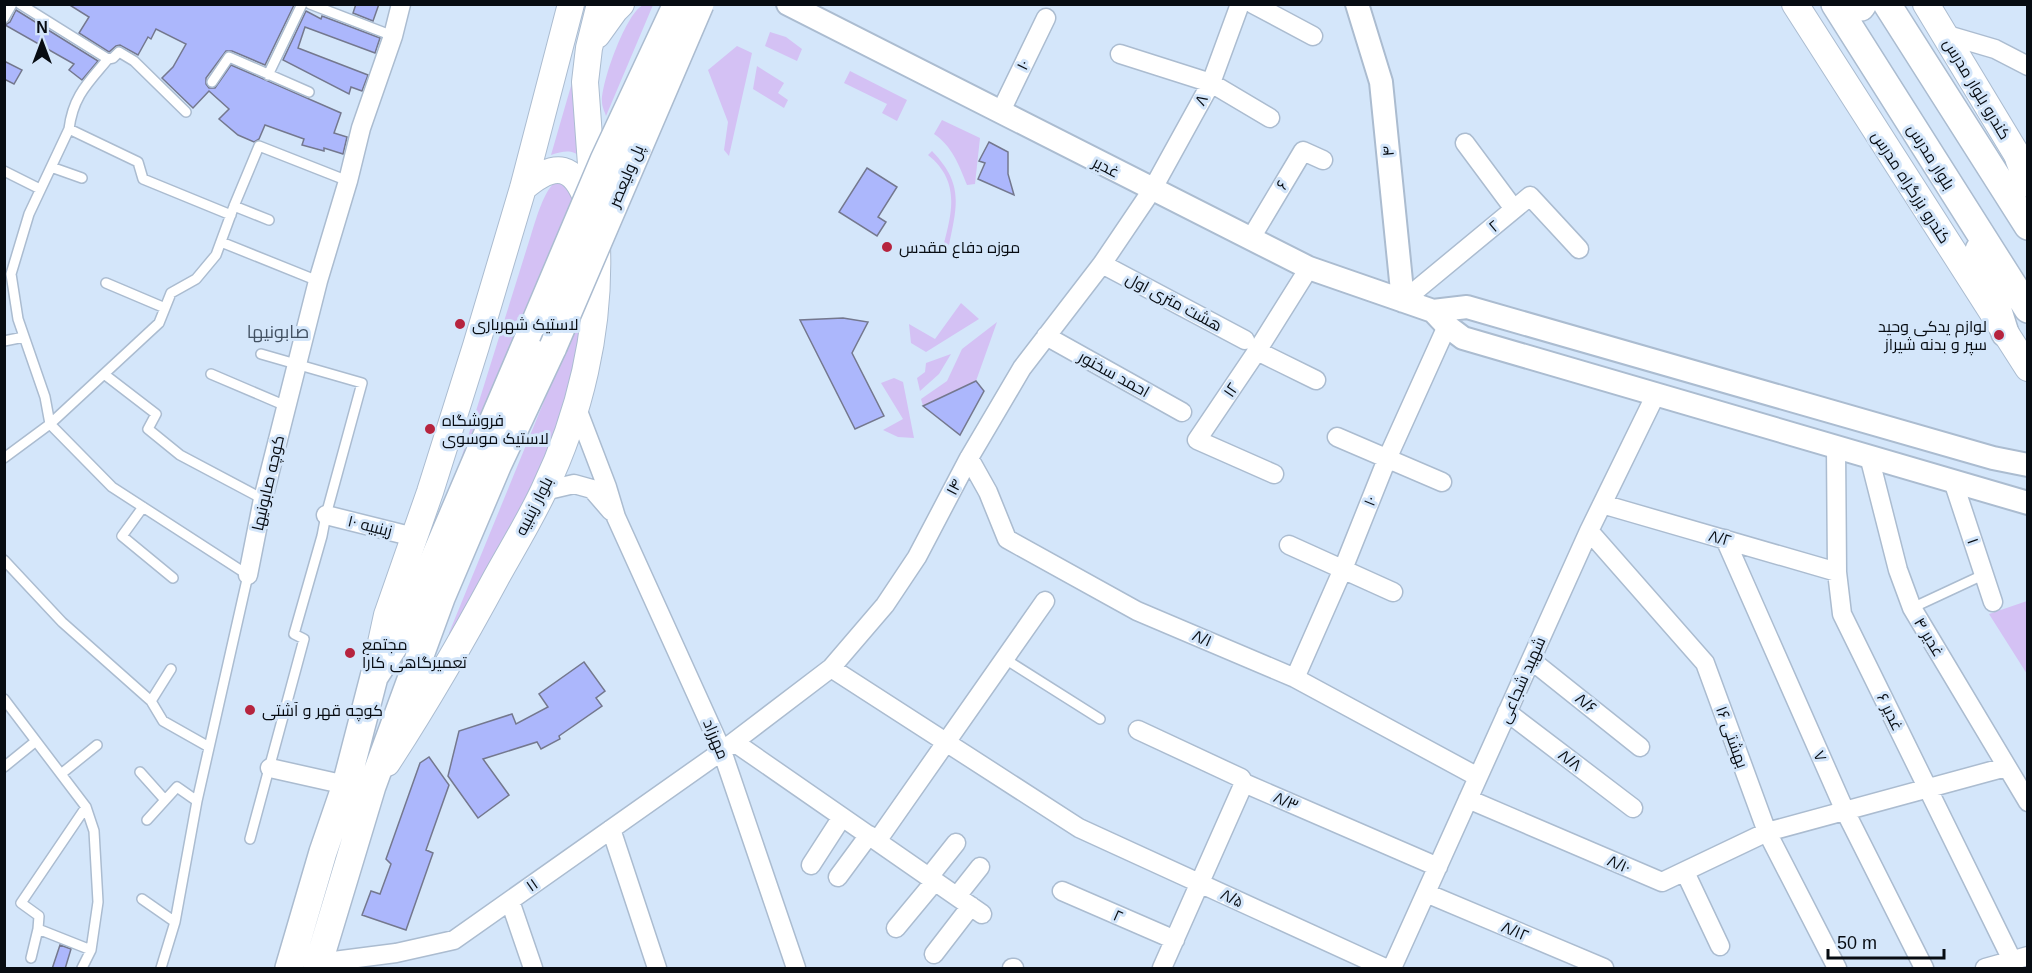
<svg xmlns="http://www.w3.org/2000/svg" width="2032" height="973" font-family="Helvetica,Cairo,sans-serif">
  <style>
    .green { fill: #d4c1f4 }
    .building { fill: #acb7fc; stroke: #74788e; stroke-width: 1.5 }
    .lines { fill: none; stroke-linecap: round; stroke-linejoin: round }
    .service-casing { stroke: #abbcd0; stroke-width: 12 }
    .minor-casing { stroke: #abbcd0; stroke-width: 21 }
    .tertiary-casing { stroke: #abbcd0; stroke-width: 26 }
    .secondary-casing { stroke: #abbcd0; stroke-width: 28 }
    .primary-casing { stroke: #abbcd0; stroke-width: 30 }
    .service { stroke: #fff; stroke-width: 9 }
    .minor { stroke: #fff; stroke-width: 18 }
    .tertiary { stroke: #fff; stroke-width: 22 }
    .secondary { stroke: #fff; stroke-width: 26 }
    .primary { stroke: #fff; stroke-width: 27 }
    .primary-bridge-casing { stroke: #abbcd0; stroke-width: 30; stroke-linecap: butt }
    .primary-bridge { stroke: #fff; stroke-width: 27 }
    .poi-dot { fill: #b6243e; stroke: #d4e6fa; stroke-width: 2 }
    .labels { text-anchor: middle; dominant-baseline: central; stroke-width: 6; stroke-linejoin: round; paint-order: stroke }
    .street-label { font-size: 16px; fill: #070c12; stroke: #d4e6fa }
    .poi-label { font-size: 16px; fill: #070c12; stroke: #d4e6fa; text-anchor: start }
    .neighbourhood-label { font-size: 18px; fill: #435263; stroke: #d4e6fa }
  </style>
  <rect width="100%" height="100%" fill="#d4e6fa"/>
  <!-- green -->
  <path class="green" d="M643,5H653L606,116C605,112 602,107 602,102C601,83 626,13 643,5Z
    M770,32L786,37L802,49L797,61L765,46Z
    M737,46L752,53L729,156L724,150L728,122L708,70Z
    M580,55L582,158C572,149 564,151 551,155Z
    M757,66L784,83L778,93L788,100L784,108L753,89Z
    M850,71L907,100L897,121L882,113L887,104L844,83Z
    M942,120L980,138L975,184L967,185C959,165 952,146 934,134Z
    M932,151C964,184 957,205 949,245L944,243C953,209 959,180 928,155Z
    M558,180L575,189L571,204L450,494L531,235C536,220 544,188 558,180Z
    M588,294L569,403L527,501L449,642V633Z
    M961,303L979,319L926,352L911,343L909,324L935,339Z
    M997,322L976,381L923,406L921,399L947,381L962,349Z
    M951,354L939,374L920,391L917,378L925,372L926,363Z
    M894,378L903,382L914,438L898,437L883,430L903,419L881,383Z
    M2027,601H2028L2027,674L1989,614Z"/>
  <!-- building -->
  <path class="building" d="M68,4L294,5L265,65L232,51H226L206,78V84L209,88H215L231,65L341,113L334,133L347,137L343,154L324,148V151L302,145L304,139L265,125L259,139L254,142L238,135L219,119L229,109L209,91L193,108L162,78L173,67L186,44L156,29L151,39L148,37L138,55L120,45L116,46L109,52L79,33L89,17Z
    M356,4H379L373,21L353,13Z
    M16,10L98,61L82,80L69,70L74,64L5,25L10,22Z
    M306,11L321,19L322,16L380,38L375,53L305,27L298,48L368,75L362,91L351,87L349,94L283,60Z
    M4,61L22,70L14,84L4,79Z
    M989,142L1008,152V174L1014,195L978,179L985,163L979,161Z
    M867,168L897,187L878,217L886,222L877,236L839,212Z
    M843,318L868,322L852,353L884,416L855,429L800,320Z
    M976,381L984,391L960,435L923,406Z
    M584,662L605,691L596,698L602,706L559,736L560,739L541,749L537,742L483,759L509,795L478,818L448,776L459,731L512,714L516,724L548,707L539,694Z
    M429,757L449,785L426,850L433,853L406,930L362,915L371,891L380,894L391,864L386,859L420,763Z
    M60,945L71,949L65,969H52Z"/>
  <g class="lines">
    <defs>
      <path id="service" d="M20,4L108,59
        M310,4L393,36
        M4,18L12,4
        M268,75L302,4
        M212,82L229,57L309,92
        M69,129L138,162L143,179L231,215
        M51,167L82,178
        M4,171L40,189
        M234,206L269,220
        M221,242L318,281
        M106,283L165,308
        M4,341L24,337
        M104,374L156,414L148,429L180,455L263,499
        M211,374L286,406
        M50,424L112,487L248,575L197,801L175,922L161,968
        M50,424L45,397L18,319L11,274L29,214L69,129C73,96 88,83 108,59L113,58L119,52L134,61L186,112
        M4,458L50,424L159,323L171,293L196,279L216,255L234,206L259,146L348,181
        M143,507L122,536L173,578
        M4,560L62,622L151,701L163,721L209,747
        M1912,608L1985,574
        M1005,659L1100,719
        M4,699L86,807L94,831L98,902L91,950L82,968
        M151,701L171,669
        M4,767L36,741
        M140,772L165,800
        M61,774L97,745
        M86,807L21,903L39,916L38,929L91,950
        M147,820L177,787L197,801
        M250,839L304,639L294,634L322,536L326,515L362,383L261,354
        M142,899L175,922
        M31,958L38,929"/>
      <path id="minor" d="M1253,4L1313,36
        M1944,34L1995,49L2028,66
        M1120,54L1211,83L1270,118
        M1000,113L1046,18
        M1465,143L1514,209
        M1251,238L1303,151L1323,160
        M1102,264L1245,340
        M1403,301L1530,196L1579,249
        M1046,336L1182,412
        M1257,351L1316,380
        M576,406L607,487L616,517L722,751L796,968
        M1337,437L1442,482
        M1836,447L1837,572L1842,614L2012,960
        M1869,456L1898,570L1912,608L2028,802
        M969,458L988,492L1007,539L1137,611L1295,678L1478,777
        M1274,474L1197,440L1257,351L1309,268
        M1953,481L1993,602
        M544,491L574,484L592,489L611,511
        M1602,504L1837,572
        M326,515L414,537
        M1589,531L1705,663L1767,832L1837,968
        M1725,539L1845,811L1924,968
        M1289,545L1393,592
        M248,575L263,499L318,281L348,181L361,128L393,36L401,4
        M1531,660L1640,747
        M831,668L1079,828L1385,968
        M1295,678L1343,569L1387,459L1447,326
        M1507,712L1633,808
        M1138,730L1241,778L1244,783L1438,867
        M734,742L982,914
        M270,768L346,785
        M1468,799L1662,882L1767,832L2006,767
        M611,829L657,968
        M877,841L1045,601
        M811,865L842,817
        M1685,872L1720,946
        M838,877L869,835
        M929,877L956,843
        M1062,891L1175,940
        M1426,893L1604,968
        M957,896L980,867
        M510,901L533,968
        M896,928L935,881
        M934,954L971,906
        M318,963L396,953L454,940L722,751L831,668L885,605L917,557L969,458L1022,368L1102,264L1152,190L1211,83L1240,4
        M1012,968H1014
        M1162,968L1244,783
        M1392,968L1589,531L1656,394
        M1985,968L2028,956"/>
      <path id="tertiary" d="M788,4L1309,268L1433,311L1467,307L1993,458L2028,465
        M1357,4L1381,82L1403,301
        M1433,311L1447,326L1463,338L2028,503"/>
      <path id="secondary" d="M1795,4L2028,368
        M1926,4L2028,173
        M597,35L615,10L621,4
        M523,188C556,160 575,164 589,206
        M593,192L585,82L589,48L600,4
        M374,675L387,615L430,492L476,346L523,188L571,4
        M387,763C426,703 462,641 496,578C512,549 530,520 544,490C580,415 600,330 597,247"/>
      <path id="primary" d="M1835,4L2028,309
        M1840,4L1850,7H1861L1863,4
        M1887,4L2028,226
        M2019,159L2028,183
        M1979,250L2005,333
        M289,968L323,852L346,785L374,677L403,632L535,323
        M317,968L372,786L441,598L498,464L553,347"/>
    </defs>
    <!-- service casing -->
    <use href="#service" class="service-casing"/>
    <!-- minor casing -->
    <use href="#minor" class="minor-casing"/>
    <!-- tertiary casing -->
    <use href="#tertiary" class="tertiary-casing"/>
    <!-- secondary casing -->
    <use href="#secondary" class="secondary-casing"/>
    <!-- primary casing -->
    <use href="#primary" class="primary-casing"/>
    <!-- service -->
    <use href="#service" class="service"/>
    <!-- minor -->
    <use href="#minor" class="minor"/>
    <!-- tertiary -->
    <use href="#tertiary" class="tertiary"/>
    <!-- secondary -->
    <use href="#secondary" class="secondary"/>
    <!-- primary -->
    <use href="#primary" class="primary"/>
    <defs>
      <path id="primary-bridge" d="M535,323L604,160L677,4
        M553,347L700,4"/>
    </defs>
    <!-- primary-bridge casing -->
    <use href="#primary-bridge" class="primary-bridge-casing"/>
    <!-- primary-bridge -->
    <use href="#primary-bridge" class="primary-bridge"/>
  </g>
  <!-- markers -->
  <g class="poi-dot">
    <circle cx="887" cy="247" r="6"/>
    <circle cx="460" cy="324" r="6"/>
    <circle cx="1999" cy="335" r="6"/>
    <circle cx="430" cy="429" r="6"/>
    <circle cx="350" cy="653" r="6"/>
    <circle cx="250" cy="710" r="6"/>
  </g>
  <g class="labels">
    <!-- street labels -->
    <g class="street-label">
      <text transform="translate(1023 65) rotate(-64)">۱۰</text>
      <text transform="translate(1977 89) rotate(59)">کندرو بلوار مدرس</text>
      <text transform="translate(1201 100) rotate(-61)">۸</text>
      <text transform="translate(1388 151) rotate(-96)">۴</text>
      <text transform="translate(1931 157) rotate(58)">بلوار مدرس</text>
      <text transform="translate(1106 167) rotate(27)">غدیر</text>
      <text transform="translate(626 176) rotate(-67)">پل ولیعصر</text>
      <text transform="translate(1282 185) rotate(-59)">۶</text>
      <text transform="translate(1911 187) rotate(57)">کندرو بزرگراه مدرس</text>
      <text transform="translate(1494 226) rotate(-40)">۲</text>
      <text transform="translate(1174 302) rotate(28)">هشت متری اول</text>
      <text transform="translate(1114 374) rotate(29)">احمد سخنور</text>
      <text transform="translate(1231 390) rotate(-56)">۱۲</text>
      <text transform="translate(268 483) rotate(-77)">کوچه صابونیها</text>
      <text transform="translate(954 487) rotate(-62)">۱۴</text>
      <text transform="translate(1370 501) rotate(-68)">۱۰</text>
      <text transform="translate(534 506) rotate(-63)">بلوار زینبیه</text>
      <text transform="translate(370 526) rotate(14)">زینبیه ۱۰</text>
      <text transform="translate(1720 538) rotate(16)">۸/۲</text>
      <text transform="translate(1973 541) rotate(71)">۱</text>
      <text transform="translate(1929 637) rotate(59)">غدیر ۴</text>
      <text transform="translate(1202 638) rotate(23)">۸/۱</text>
      <text transform="translate(1522 680) rotate(-66)">شهید شجاعی</text>
      <text transform="translate(1586 703) rotate(39)">۸/۶</text>
      <text transform="translate(1890 712) rotate(64)">غدیر ۶</text>
      <text transform="translate(1732 737) rotate(70)">۱۶ بهشتی</text>
      <text transform="translate(716 739) rotate(67)">مهرزاد</text>
      <text transform="translate(1820 756) rotate(66)">۷</text>
      <text transform="translate(1570 760) rotate(37)">۸/۸</text>
      <text transform="translate(1286 801) rotate(24)">۸/۳</text>
      <text transform="translate(1619 864) rotate(23)">۸/۱۰</text>
      <text transform="translate(532 885) rotate(-35)">۱۱</text>
      <text transform="translate(1232 898) rotate(25)">۸/۵</text>
      <text transform="translate(1118 916) rotate(24)">۲</text>
      <text transform="translate(1515 931) rotate(23)">۸/۱۲</text>
    </g>
    <!-- poi labels -->
    <g class="poi-label">
      <text x="899" y="247">موزه دفاع مقدس</text>
      <text x="472" y="324">لاستیک شهریاری</text>
      <text x="1987" y="326" text-anchor="end">لوازم یدکی وحید<tspan x="1987" dy="18">سپر و بدنه شیراز</tspan></text>
      <text x="442" y="420">فروشگاه<tspan x="442" dy="18">لاستیک موسوی</tspan></text>
      <text x="362" y="644">مجتمع<tspan x="362" dy="18">تعمیرگاهی کارا</tspan></text>
      <text x="262" y="710">کوچه قهر و آشتی</text>
    </g>
    <!-- neighbourhood labels -->
    <g class="neighbourhood-label">
      <text x="278" y="332">صابونیها</text>
    </g>
  </g>
  <!-- border -->
  <rect width="2032" height="973" fill="none" stroke="#070c12" stroke-width="12"/>
  <!-- north arrow -->
  <g transform="translate(42 42)" stroke="#d4e6fa" stroke-width="4.5" paint-order="stroke">
  <path d="M0-4.5L10 22L0 15L-10 22Z" fill="#070c12"/>
  <text y="-9" font-size="16" font-weight="bold" text-anchor="middle" fill="#070c12">N</text>
  </g>
  <!-- scale -->
  <path d="M1828 949v9h116v-9" fill="none" stroke="#070c12" stroke-width="3"/>
  <text x="1837" y="949" font-size="18" fill="#070c12" stroke="#d4e6fa" stroke-width="4.5" paint-order="stroke">50 m</text>
</svg>
